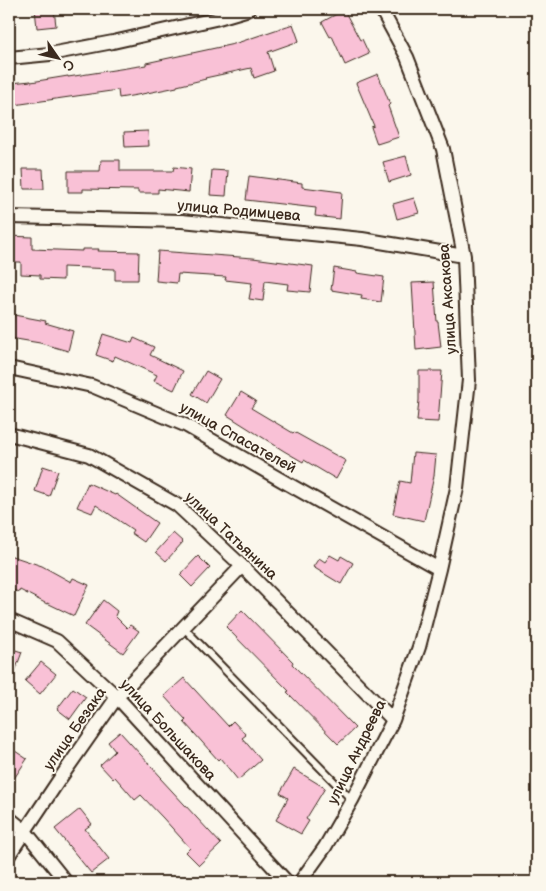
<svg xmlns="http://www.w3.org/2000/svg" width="546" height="891" font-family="'Balsamiq Sans',sans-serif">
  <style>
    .building { fill: #f9c1d6; stroke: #3b2a1e }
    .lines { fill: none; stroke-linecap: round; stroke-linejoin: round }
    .lane-casing { stroke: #3b2a1e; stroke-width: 10 }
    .street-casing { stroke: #3b2a1e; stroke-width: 16 }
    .lane { stroke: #fbf7ec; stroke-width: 6 }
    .street { stroke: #fbf7ec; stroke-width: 12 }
    .labels { text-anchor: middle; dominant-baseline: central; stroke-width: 4; stroke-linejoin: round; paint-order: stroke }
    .street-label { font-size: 15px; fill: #3b2a1e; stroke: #fbf7ec }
  </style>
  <rect width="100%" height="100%" fill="#fbf7ec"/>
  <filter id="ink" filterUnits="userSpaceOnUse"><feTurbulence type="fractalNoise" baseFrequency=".02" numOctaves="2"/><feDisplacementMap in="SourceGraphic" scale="10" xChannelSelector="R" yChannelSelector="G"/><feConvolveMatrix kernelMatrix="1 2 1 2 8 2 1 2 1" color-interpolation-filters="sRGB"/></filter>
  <g filter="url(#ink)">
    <!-- building -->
    <path class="building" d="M35,9H54L56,26L37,28Z
      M344,10L360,40L362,39L369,54L345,65L332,36L330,37L322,22Z
      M293,24L299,41L268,52L274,71L254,78L251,68L205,78L206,79L177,86V87L137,95L119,98L118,90L14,105L11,83L31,81V82L68,76V77L146,65V63L234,44Z
      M378,74L390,104L388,106L399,137L377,144L371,127L374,126L356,83Z
      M148,131L149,146L125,147L124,132Z
      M406,156L411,175L389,182L383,162Z
      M101,160H120V171H173L174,167L191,169L189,192L158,189V193H138V190L83,189V192H68V171H100Z
      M23,169H43L44,189H24Z
      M212,170L228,171L226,196L210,195Z
      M249,176L302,183V187L342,192L340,219L315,216L316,208L246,200Z
      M414,198L419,213L397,219L393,204Z
      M9,236L32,237V249L82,251V249H99L98,251L139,252L138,280H115V269L63,267V280L40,279V275L21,274V262H9Z
      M158,251L253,258L313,266L310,292L287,290L288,284L265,281L263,301L249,299L252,283L225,280L226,277L178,274L177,283L156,281Z
      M334,268L357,272V273L384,277L381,302L361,299L362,295L331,290Z
      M434,282L437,322H438L441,347L416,350L412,283Z
      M14,315L46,321L45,323L73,331L68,351L40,343L10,338Z
      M103,334L132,343L134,338L154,347L150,355L183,371L174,390L154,381L157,375L115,356L113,361L96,355Z
      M206,371L220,379L206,403L192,394Z
      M419,371H442L438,422L417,421L419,400Z
      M241,392L256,401L251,408L293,433L294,432L346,461L336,479L304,460L303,462L284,451L227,415Z
      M413,453L436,455L434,476L424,521L393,514L400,481L410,483Z
      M43,466L58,471L49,496L35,491Z
      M88,483L115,495L116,494L157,523L144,542L131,533L133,530L96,505L92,513L77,507Z
      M173,533L183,542L166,561L156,552Z
      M9,555L42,566L71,582L73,578L89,585L74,616L47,603V604L20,590L19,592L9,589Z
      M330,555L339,560L341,556L353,563L341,584L313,567L319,558L325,562Z
      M198,556L210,568L192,587L180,575Z
      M103,600L117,611L115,616L127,628L130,625L139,631L123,653L85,625Z
      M242,610L293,662L292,664L355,728L338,744L287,692L289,691L226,627Z
      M9,648L22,652L10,685H9Z
      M41,662L56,674L40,694L25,681Z
      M184,678L228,726L233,721L246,735L242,738L261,760L238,780L220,758L218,760L194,733L184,722L186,720L164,696Z
      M73,688L86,697L70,719L57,709Z
      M120,732L161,777L160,778L221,844L199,865L186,852L190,848L163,818L141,795L135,800L115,777L113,779L100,765L115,751L108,742Z
      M9,747L27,759L9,786Z
      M294,769L325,788L306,819L309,821L301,834L276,820L288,798L280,793Z
      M80,809L92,824L85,829L109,859L91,873L55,829Z"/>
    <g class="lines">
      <defs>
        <path id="lane" d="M183,627L352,800"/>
        <path id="street" d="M9,58L50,54L113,42L215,19L249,9
          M9,217L182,221L362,239L464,256
          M9,368L92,386L187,426L290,485L439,569
          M9,434L89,455L177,505L242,566L393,720
          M9,620L57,641L117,697L287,882
          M9,818L25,831L66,882
          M9,855L59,780L117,697L242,566
          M300,882L325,847L352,800L393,720L419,647L439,569L457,488L469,380L464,256L443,149L407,57L381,9"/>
      </defs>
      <!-- lane casing -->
      <use href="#lane" class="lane-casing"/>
      <!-- street casing -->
      <use href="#street" class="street-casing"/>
      <!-- lane -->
      <use href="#lane" class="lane"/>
      <!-- street -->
      <use href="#street" class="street"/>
    </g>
  </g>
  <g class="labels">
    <!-- street labels -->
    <g class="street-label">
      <text transform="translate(239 211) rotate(5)">улица Родимцева</text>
      <text transform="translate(448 299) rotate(-94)">улица Аксакова</text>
      <text transform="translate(238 438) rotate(29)">улица Спасателей</text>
      <text transform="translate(231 536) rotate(43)">улица Татьянина</text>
      <text transform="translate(75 729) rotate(-55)">улица Безака</text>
      <text transform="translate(168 730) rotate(47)">улица Большакова</text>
      <text transform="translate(357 752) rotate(-64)">улица Андреева</text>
    </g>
  </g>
  <!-- margin -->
  <rect width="546" height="891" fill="none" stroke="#fbf7ec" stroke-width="30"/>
  <rect x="15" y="15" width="516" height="861" fill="none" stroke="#3b2a1e" stroke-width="2" filter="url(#ink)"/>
  <!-- north arrow -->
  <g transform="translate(58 58) rotate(124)" stroke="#fbf7ec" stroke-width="4" paint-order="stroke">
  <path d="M0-4L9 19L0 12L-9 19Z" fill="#3b2a1e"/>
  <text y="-8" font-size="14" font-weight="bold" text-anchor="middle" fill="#3b2a1e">С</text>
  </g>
</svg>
